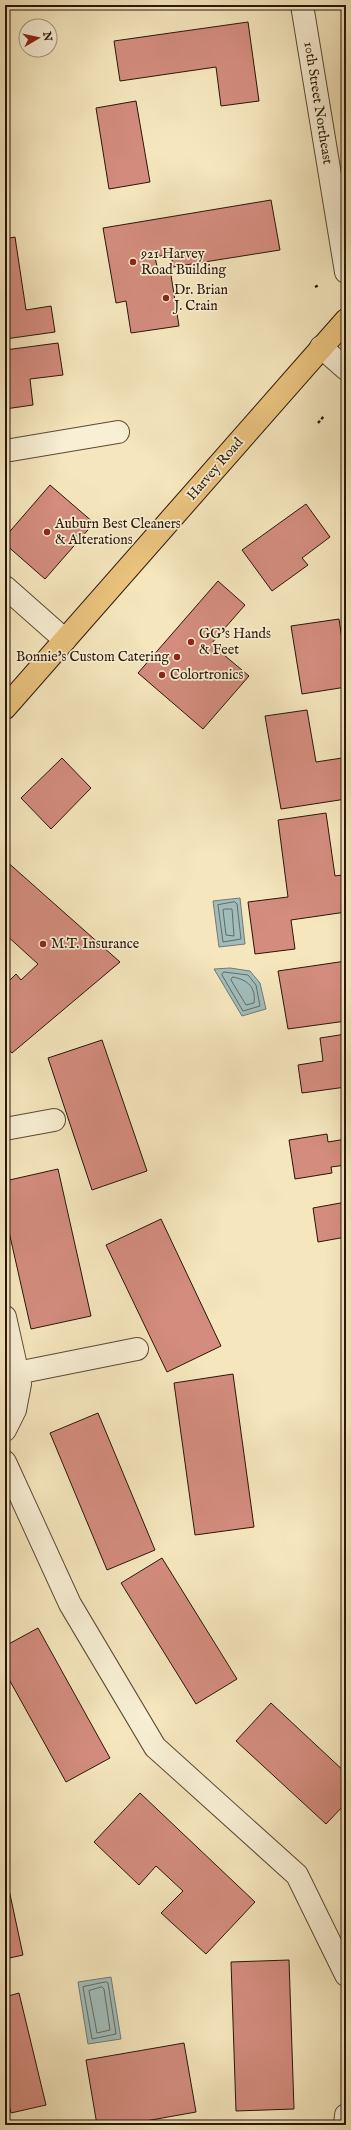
<svg xmlns="http://www.w3.org/2000/svg" width="351" height="2130" font-family="'IM FELL English',serif">
  <style>
    .water { fill: #a1bdbb; stroke: #717a73 }
    .lines { fill: none; stroke-linecap: round; stroke-linejoin: round }
    .shore { stroke: #656a61; stroke-width: 1 }
    .building { fill: #d38c7e; stroke: #291607 }
    .minor-casing { stroke: #5c4a34; stroke-width: 24 }
    .major-casing { stroke: #291607; stroke-width: 24 }
    .path { stroke: #291607; stroke-width: 2.5; stroke-dasharray: 3 2; stroke-linecap: butt }
    .minor { stroke: #f8efd4; stroke-width: 22 }
    .major { stroke: #eac37e; stroke-width: 22 }
    .poi-dot { fill: #8f2418; stroke: #f8efd4; stroke-width: 1.5 }
    .labels { text-anchor: middle; dominant-baseline: central; stroke-width: 3.5; stroke-linejoin: round; paint-order: stroke }
    .street-label { font-size: 14px; fill: #291607; stroke: #f8efd4 }
    .poi-label { font-size: 14px; fill: #291607; stroke: #f8efd4; text-anchor: start }
  </style>
  <rect width="100%" height="100%" fill="#f5e6bd"/>
  <filter id="stains"><feTurbulence type="fractalNoise" baseFrequency=".005" numOctaves="4"/><feColorMatrix values="0 0 0 0 .2 0 0 0 0 .09 0 0 0 0 .02 0 0 0 .5 -.17"/></filter>
  <radialGradient id="worn" r=".72"><stop offset=".6" stop-color="#630" stop-opacity="0"/><stop offset="1" stop-color="#630" stop-opacity=".3"/></radialGradient>
  <!-- water -->
  <path class="water" d="M240,898L245,944L219,947L213,901Z
    M230,968L250,971L260,983L266,1009L242,1016L214,969Z
    M111,1977L121,2039L88,2044L78,1982Z"/>
  <g class="lines">
    <!-- shore -->
    <path class="shore" d="M235,902L237,904L241,939L223,942L218,905Z
      M225,909H232L234,936L226,935L223,910Z
      M224,972L248,975L256,985L260,1006L243,1011L222,975Z
      M233,977C248,980 256,987 254,1003L246,1005L231,980Z
      M106,1982L108,1983L116,2034L92,2039L83,1987Z
      M102,1987L104,1989L110,2030L97,2033L89,1991Z"/>
  </g>
  <!-- building -->
  <path class="building" d="M248,22L259,101L221,106L216,67L120,81L114,41Z
    M136,101L150,182L109,189L96,108Z
    M271,200L280,250L173,267L171,254L155,257L158,271L170,269L179,326L131,333L126,301L116,303L103,228Z
    M5,201L8,220H5Z
    M15,237L26,310L51,306L55,332L5,339V239Z
    M58,343L63,375L30,379L33,405L5,409V350Z
    M50,485L94,523L45,579L5,544V537Z
    M306,504L330,537L302,558L308,565L272,591L242,550Z
    M218,581L245,605L211,644L249,676L203,729L138,673Z
    M339,619L346,667V687L302,694L291,626Z
    M307,710L316,762L342,758L346,782V799L281,809L265,716Z
    M62,758L91,788L51,829L21,798Z
    M326,813L335,876L342,875L346,912L291,920L295,949L255,954L248,902L288,897L278,820Z
    M5,860L120,962L12,1053L5,1046V985L16,974L21,980L38,964L5,934L7,929L5,927Z
    M346,961V1021L288,1029L278,971Z
    M346,1034V1087L302,1093L298,1065L323,1061L320,1038Z
    M102,1040L147,1171L92,1190L48,1058Z
    M327,1134L328,1142L346,1139V1165L331,1167L332,1173L295,1179L289,1140Z
    M58,1169L91,1316L31,1329L5,1214V1181Z
    M346,1202V1237L318,1242L313,1208Z
    M161,1219L221,1346L167,1372L106,1245Z
    M233,1374L254,1527L195,1535L174,1383Z
    M98,1413L155,1550L107,1570L50,1433Z
    M162,1558L237,1679L196,1704L121,1583Z
    M38,1628L110,1758L66,1782L5,1672V1646Z
    M271,1703L346,1773V1803L326,1824L236,1741Z
    M140,1793L255,1902L206,1954L161,1913L183,1891L156,1866L139,1885L94,1842Z
    M8,1885L23,1955L5,1959V1886Z
    M289,1960L294,2109L236,2111L231,1962Z
    M19,1993L46,2105L11,2113L5,2090V1997Z
    M184,2043L196,2112L123,2125H97L86,2060Z"/>
  <g class="lines">
    <defs>
      <path id="minor" d="M302,5L346,272
        M321,347L346,369
        M5,451L118,432
        M5,587L65,640
        M5,1129L54,1120
        M5,1317L20,1384L15,1410L5,1430
        M17,1373L137,1349
        M5,1462L70,1604L155,1747L297,1875L346,1975
        M345,2125L346,2115"/>
      <path id="major" d="M5,708L346,320"/>
    </defs>
    <!-- minor casing -->
    <use href="#minor" class="minor-casing"/>
    <!-- major casing -->
    <use href="#major" class="major-casing"/>
    <!-- path -->
    <path class="path" d="M315,287L319,285
      M318,423L324,416"/>
    <!-- minor -->
    <use href="#minor" class="minor"/>
    <!-- major -->
    <use href="#major" class="major"/>
  </g>
  <!-- markers -->
  <g class="poi-dot">
    <circle cx="133" cy="262" r="4"/>
    <circle cx="166" cy="298" r="4"/>
    <circle cx="47" cy="532" r="4"/>
    <circle cx="191" cy="642" r="4"/>
    <circle cx="177" cy="657" r="4"/>
    <circle cx="162" cy="675" r="4"/>
    <circle cx="43" cy="944" r="4"/>
  </g>
  <g class="labels">
    <!-- street labels -->
    <g class="street-label">
      <text transform="translate(318 103) rotate(81)">10th Street Northeast</text>
      <text transform="translate(215 469) rotate(-49)">Harvey Road</text>
    </g>
    <!-- poi labels -->
    <g class="poi-label">
      <text x="141" y="254">921 Harvey<tspan x="141" dy="16">Road Building</tspan></text>
      <text x="174" y="290">Dr. Brian<tspan x="174" dy="16">J. Crain</tspan></text>
      <text x="55" y="524">Auburn Best Cleaners<tspan x="55" dy="16">&amp; Alterations</tspan></text>
      <text x="199" y="634">GG's Hands<tspan x="199" dy="16">&amp; Feet</tspan></text>
      <text x="169" y="657" text-anchor="end">Bonnie's Custom Catering</text>
      <text x="170" y="675">Colortronics</text>
      <text x="51" y="944">M.T. Insurance</text>
    </g>
  </g>
  <!-- margin -->
  <rect width="351" height="2130" fill="none" stroke="#f5e6bd" stroke-width="20"/>
  <rect x="6" y="6" width="339" height="2118" fill="none" stroke="#291607" stroke-width="2"/>
  <rect x="10" y="10" width="331" height="2110" fill="none" stroke="#291607"/>
  <!-- north arrow -->
  <g transform="translate(38 38) rotate(81)"><circle r="19" fill="#f8efd4" stroke="#a59882"/>
  <path d="M0-3L7 15L0 10L-7 15Z" fill="#8f2418"/>
  <text y="-6" font-size="11" font-weight="bold" text-anchor="middle" fill="#291607">N</text>
  </g>
  <rect width="100%" height="100%" filter="url(#stains)"/>
  <rect width="100%" height="100%" fill="url(#worn)"/>
</svg>
